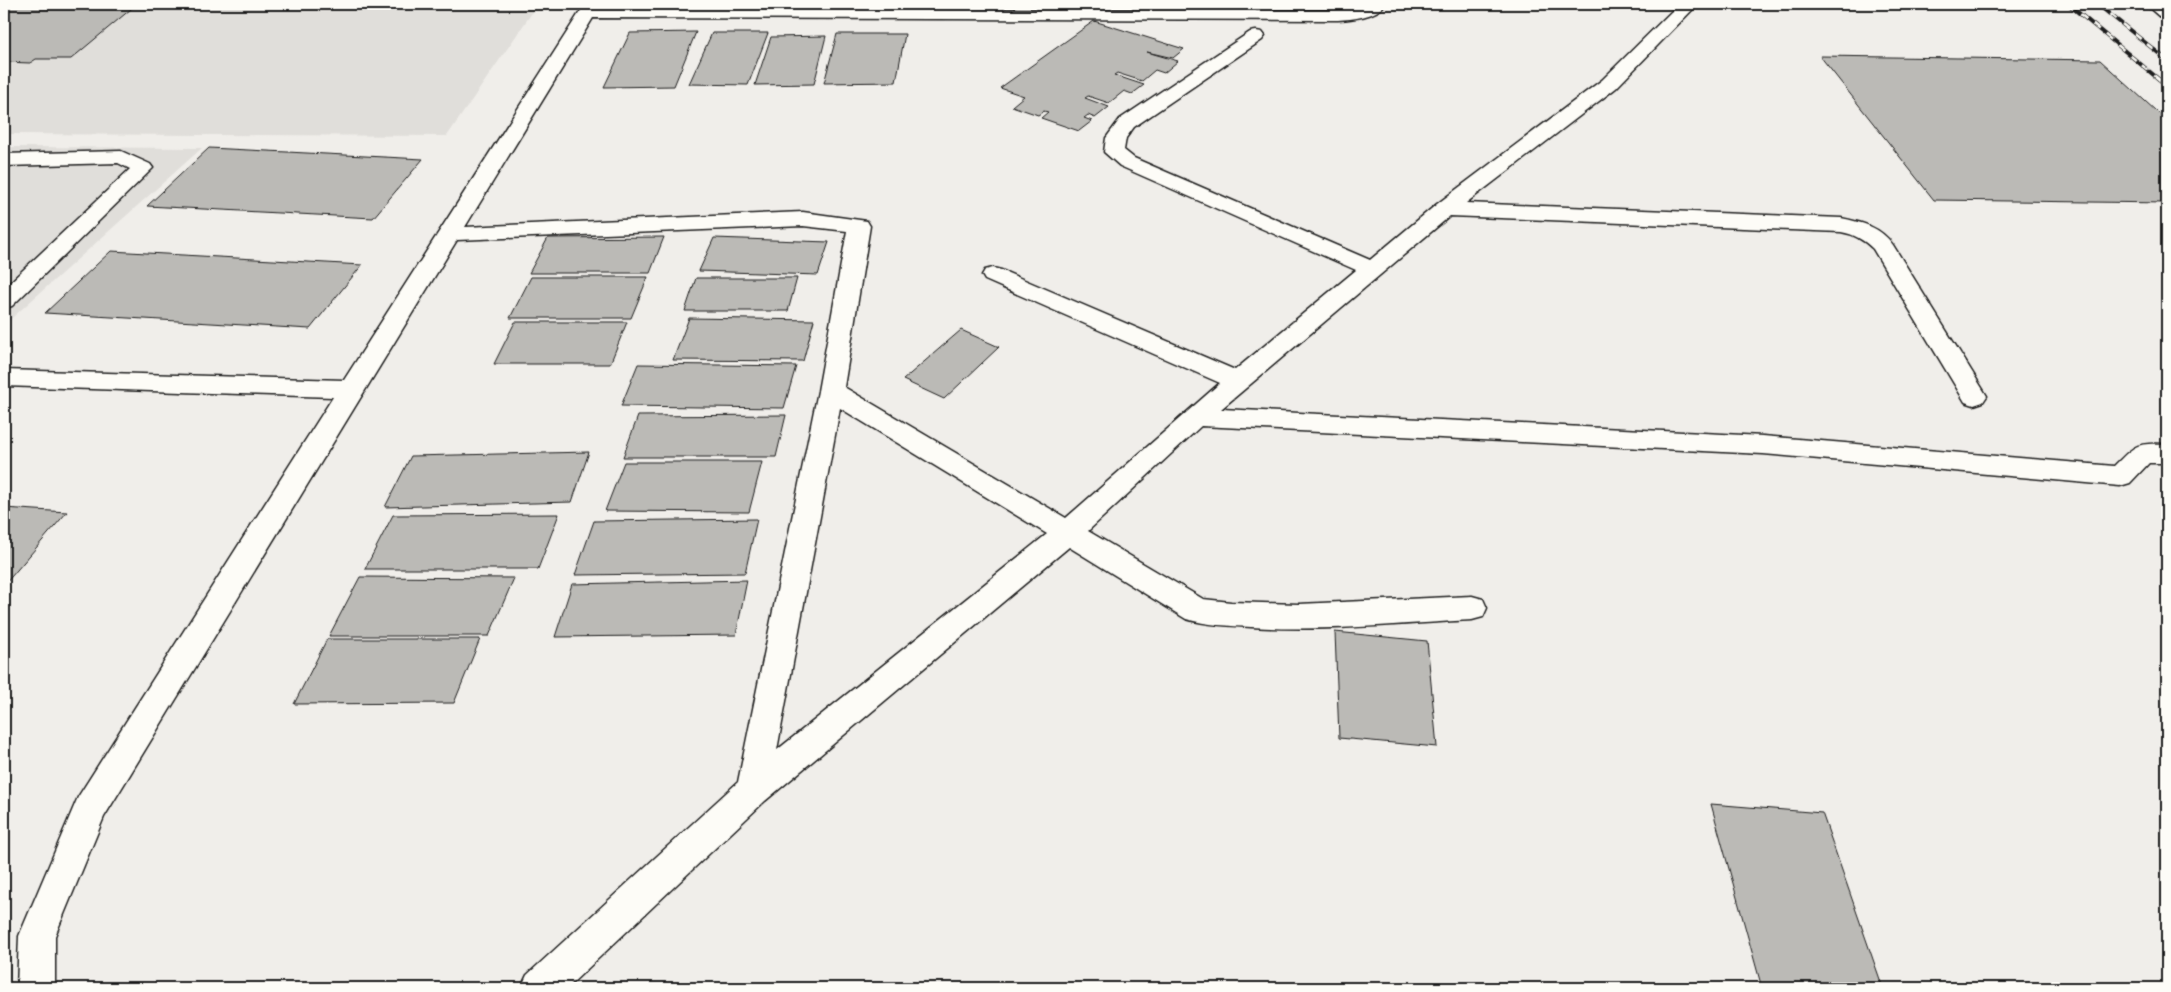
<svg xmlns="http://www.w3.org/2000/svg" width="2171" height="992" font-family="Sriracha,sans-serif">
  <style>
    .built { fill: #e0deda }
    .building { fill: #bbbab6; stroke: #1c1c1c }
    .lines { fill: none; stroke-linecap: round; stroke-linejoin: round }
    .minor-casing { stroke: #1c1c1c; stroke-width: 3 }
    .major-casing { stroke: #1c1c1c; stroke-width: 3 }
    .minor { fill: #fdfcf7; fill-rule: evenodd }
    .major { fill: #fdfcf7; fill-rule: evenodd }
    .rail-casing { stroke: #1c1c1c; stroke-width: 4 }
    .rail { stroke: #fdfcf7; stroke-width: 2.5; stroke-dasharray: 8; stroke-linecap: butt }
  </style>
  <rect width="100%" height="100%" fill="#f0eeea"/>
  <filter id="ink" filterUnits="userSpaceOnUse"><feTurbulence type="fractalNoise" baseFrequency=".02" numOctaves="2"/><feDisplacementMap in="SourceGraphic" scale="10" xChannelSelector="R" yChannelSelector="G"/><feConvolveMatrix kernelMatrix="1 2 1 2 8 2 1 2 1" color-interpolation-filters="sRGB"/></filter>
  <g filter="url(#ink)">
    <!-- built -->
    <path class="built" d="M4,4H538L447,136L4,134Z
      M4,147L202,148L4,325Z"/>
    <!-- building -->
    <path class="building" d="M10,4H137L71,59H36L30,63L4,62V9Z
      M1094,21L1184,49L1173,58L1147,52L1178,61L1164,73L1155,70L1142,81L1117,73L1114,75L1144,85L1132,94L1124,91L1109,103L1088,96L1085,98L1109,107L1095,118L1088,115L1084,118L1092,121L1079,131L1041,118L1048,112L1044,111L1038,115L1012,106L1024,96L1000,88Z
      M696,32L674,86L604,87L630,33Z
      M712,33H768L748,85L689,84Z
      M837,34H905L896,82L824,83Z
      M826,36L814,84L755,85L771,37Z
      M1820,56L2100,60L2167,121V203L1934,200Z
      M209,148L423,159L373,218L147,206Z
      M664,237L650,273H529L548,238Z
      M714,238L829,242L818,275L699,271Z
      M111,251L362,265L310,329L45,313Z
      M531,277H648L631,318H510Z
      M696,278H797L788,311H685Z
      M689,318L814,320L803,361L673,360Z
      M515,322H627L610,364H494Z
      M961,330L999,347L944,399L903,380Z
      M638,364L796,366L784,408L621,406Z
      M786,415L776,457H623L638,416Z
      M589,452L572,502L385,507L411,456Z
      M624,462H762L749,512L605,511Z
      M4,508L67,512L5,584H4Z
      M559,514L538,569H365L393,515Z
      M757,519L745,573L575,575L594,521Z
      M360,577L514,578L489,636H329Z
      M747,580L736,635L555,637L572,584Z
      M1335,632L1427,641L1437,747L1339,738Z
      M327,639H480L454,703L294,704Z
      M1711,804L1822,813L1883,988H1762Z"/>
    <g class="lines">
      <defs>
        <path id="minor" d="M585,4H601L599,8L1327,10C1347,9 1365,4 1385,4C1377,17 1352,19 1338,20L593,18L465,227L803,212L867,221L870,226L844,387L1066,518L1220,383L985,280L982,275L985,270L993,268L1001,270L1235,370L1356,270L1120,166L1104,152L1106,138L1120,119L1250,32L1256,31L1262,32L1265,36L1262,40L1134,127L1126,138L1124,150L1134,158L1370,260L1437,204L1602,80L1679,4H1698L1616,88L1466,203L1841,218C1861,222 1881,227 1893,245L1987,396L1983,402L1974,405L1965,402L1873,249C1864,240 1854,234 1841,232L1450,216L1221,409L1763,436L2114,466C2136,444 2136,443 2167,444V463H2149L2130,483L2120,486L1763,454L1201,426L1088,531L1203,599L1231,602L1299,604L1472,596L1483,599L1487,608L1483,617L1472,620C1398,624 1324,632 1251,627C1229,626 1207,625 1186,619L1069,547L765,801L567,988H521L527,975L738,782L818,391L847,231L803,226L457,240L104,817L55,936V988H17L19,936L78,797L333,397L4,386V370L344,380ZM840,408L1047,534L777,750Z
          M121,151L150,164L153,168L12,306L4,308V288L130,169L118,163L4,166V154Z"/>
        <path id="major" d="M2145,4H2165L2167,6V19L2161,18Z"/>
      </defs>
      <!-- minor casing -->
      <use href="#minor" class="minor-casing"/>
      <!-- major casing -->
      <use href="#major" class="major-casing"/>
      <!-- minor -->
      <use href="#minor" class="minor"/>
      <!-- major -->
      <use href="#major" class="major"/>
      <defs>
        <path id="rail" d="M2068,4L2167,86
          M2097,4L2167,60"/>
      </defs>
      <!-- rail casing -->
      <use href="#rail" class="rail-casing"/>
      <!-- rail -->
      <use href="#rail" class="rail"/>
    </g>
  </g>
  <!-- margin -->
  <rect width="2171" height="992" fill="none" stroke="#fdfcf7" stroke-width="20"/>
  <rect x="10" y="10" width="2151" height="972" fill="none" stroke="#1c1c1c" stroke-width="2" filter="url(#ink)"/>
</svg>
